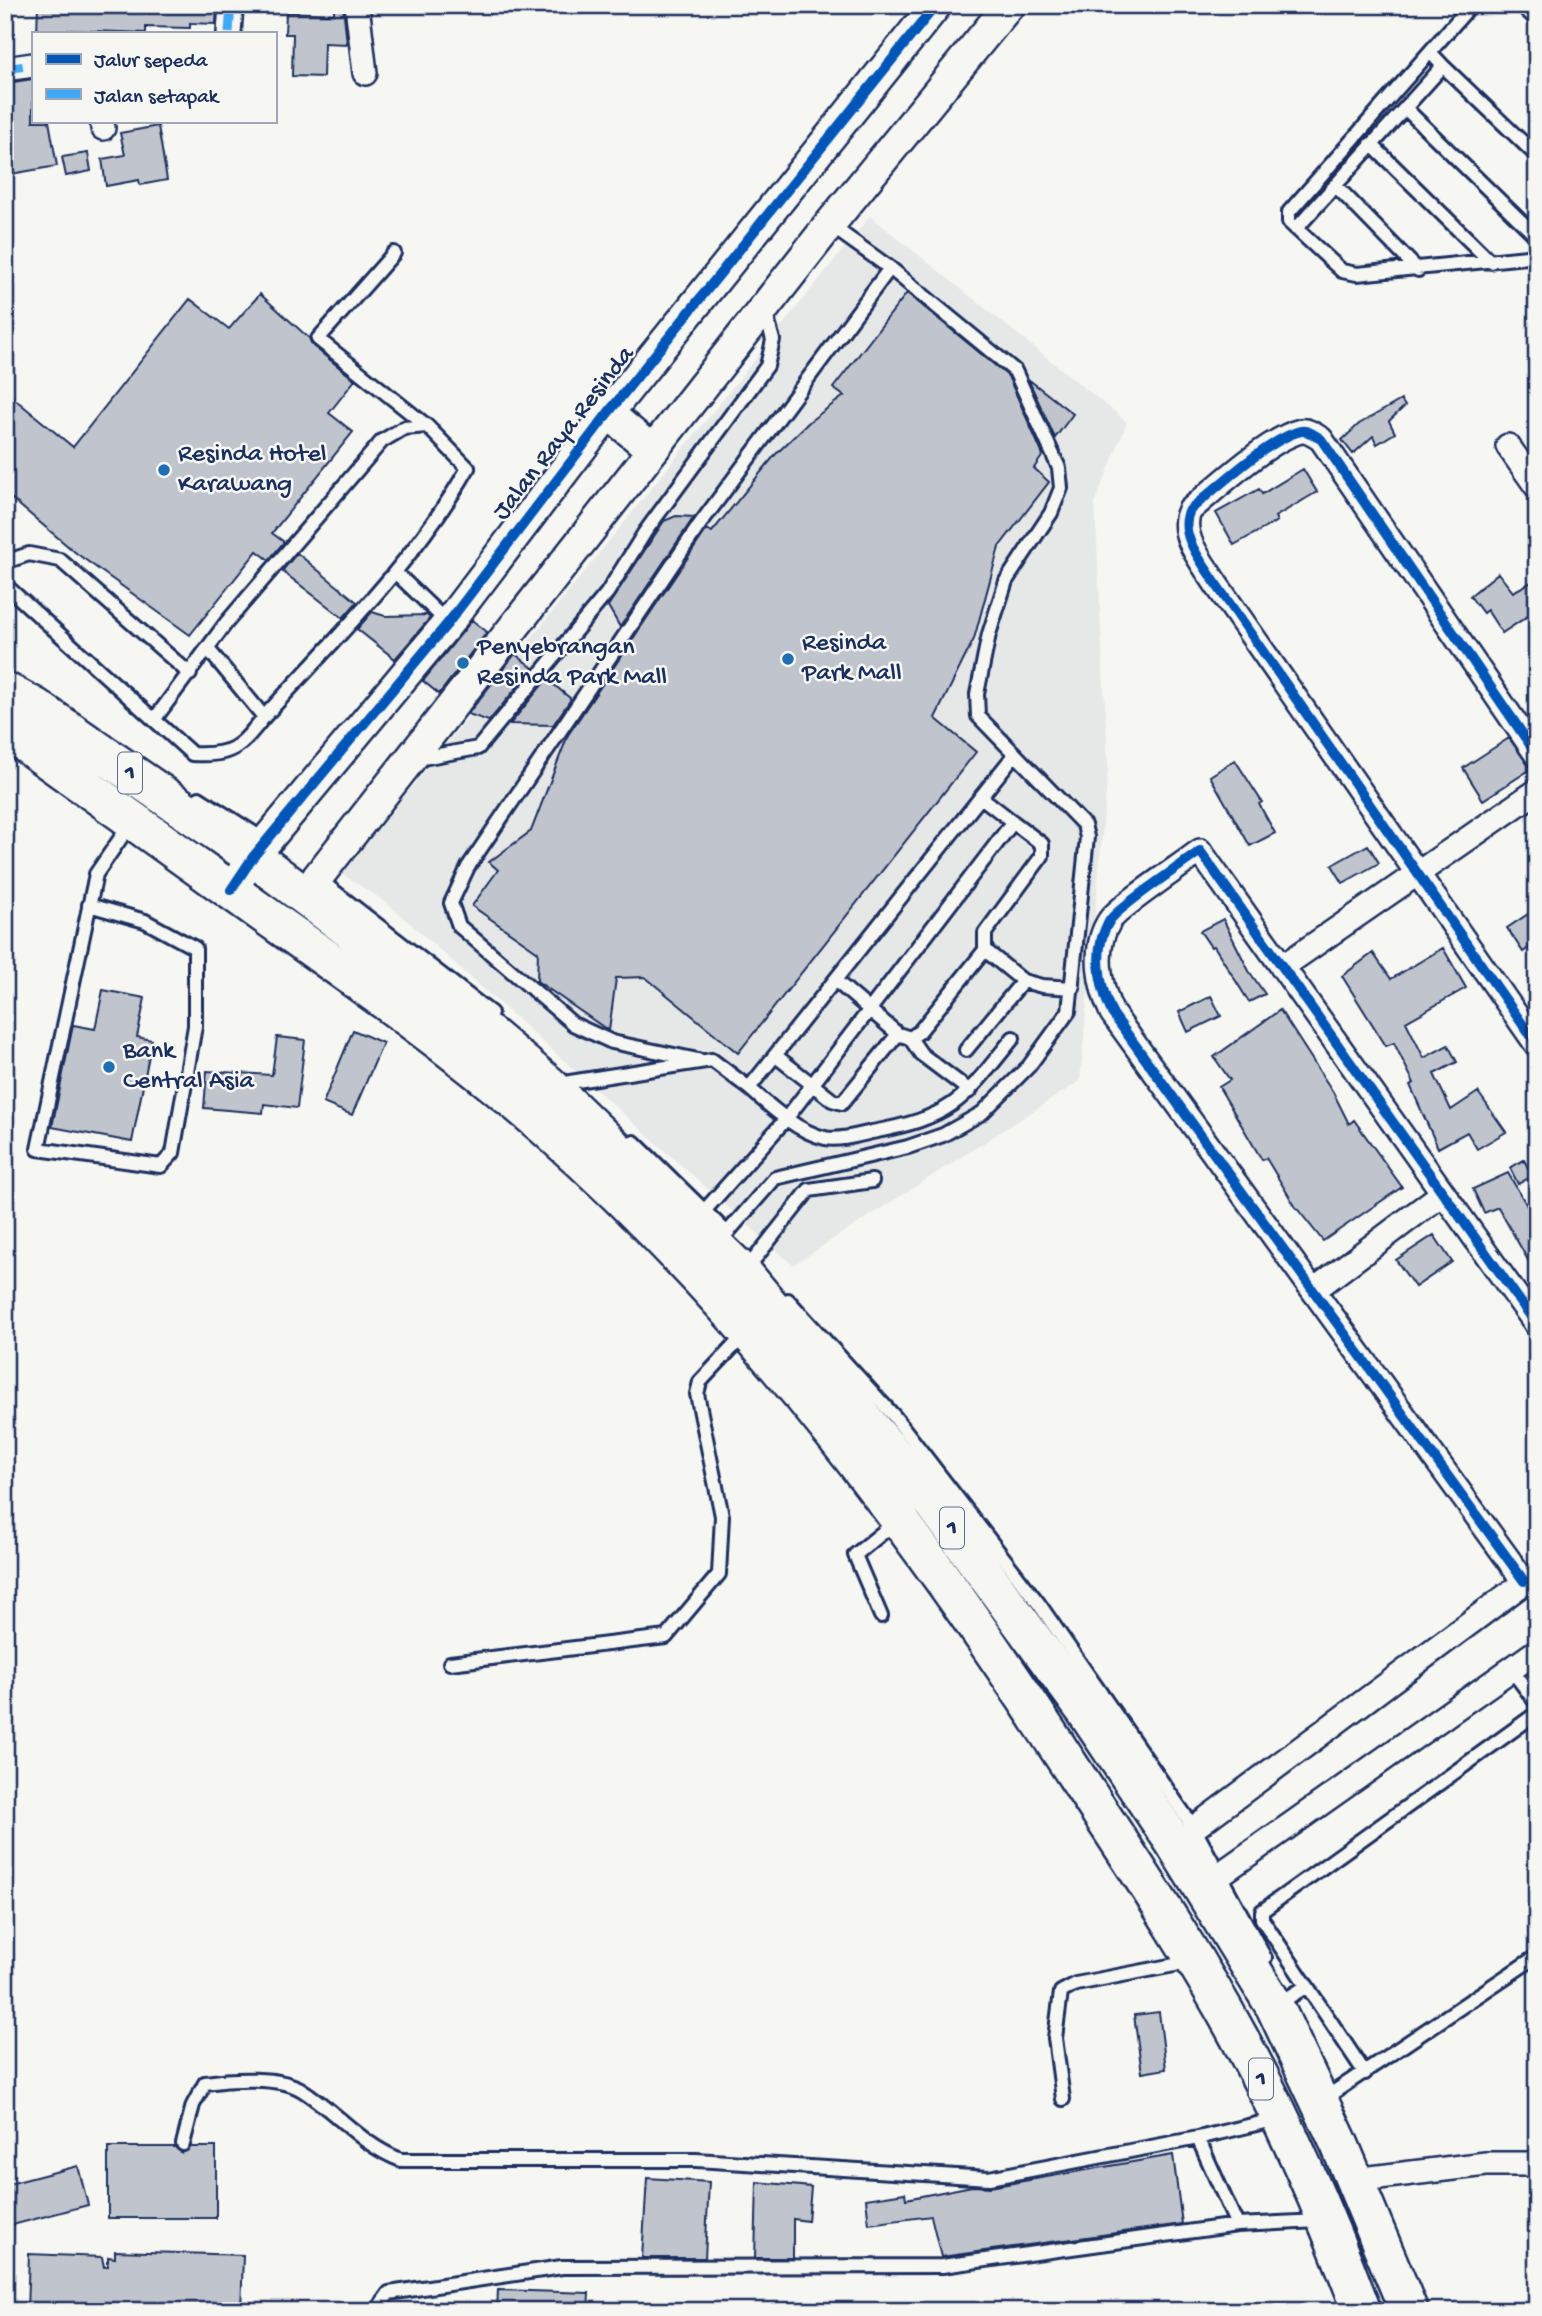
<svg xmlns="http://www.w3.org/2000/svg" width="1542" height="2316" font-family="'Gochi Hand',sans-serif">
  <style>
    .built { fill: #e6e7e7 }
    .building { fill: #c0c4cd; stroke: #1b2f5e; stroke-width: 2 }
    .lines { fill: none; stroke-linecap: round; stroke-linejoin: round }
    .service-casing { stroke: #1b2f5e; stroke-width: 18 }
    .minor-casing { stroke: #1b2f5e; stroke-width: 28 }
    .tertiary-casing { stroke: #1b2f5e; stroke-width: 35 }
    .primary-casing { stroke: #1b2f5e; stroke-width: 42 }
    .service { stroke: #f6f6f2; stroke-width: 12 }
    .minor { stroke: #f6f6f2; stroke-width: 23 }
    .tertiary { stroke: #f6f6f2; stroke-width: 30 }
    .primary { stroke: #f6f6f2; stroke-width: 37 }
    .quiet { stroke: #3fa9f5; stroke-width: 9; stroke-dasharray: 18 9; stroke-linecap: butt }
    .cycleway-casing { stroke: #f6f6f2; stroke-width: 15 }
    .cycleway { stroke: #0057b8; stroke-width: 10 }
    .poi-dot { fill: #1f6fb2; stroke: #f6f6f2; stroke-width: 2.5 }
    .labels { text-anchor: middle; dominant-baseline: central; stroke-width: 5; stroke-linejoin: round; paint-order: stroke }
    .shield { fill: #f6f6f2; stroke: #5d6b8a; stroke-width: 2 }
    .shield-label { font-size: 24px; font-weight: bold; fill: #1b2f5e }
    .street-label { font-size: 26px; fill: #1b2f5e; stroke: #f6f6f2 }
    .poi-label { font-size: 26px; fill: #1b2f5e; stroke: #f6f6f2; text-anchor: start }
  </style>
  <rect width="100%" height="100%" fill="#f6f6f2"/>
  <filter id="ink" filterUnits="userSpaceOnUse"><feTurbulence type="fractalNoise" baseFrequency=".0143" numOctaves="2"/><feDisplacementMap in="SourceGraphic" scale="14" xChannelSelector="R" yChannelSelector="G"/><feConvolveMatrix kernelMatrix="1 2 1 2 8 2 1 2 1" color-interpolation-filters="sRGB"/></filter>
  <g filter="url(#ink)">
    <!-- built -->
    <path class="built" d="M870,216L1127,422L1095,503L1108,768L1080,1081L793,1265L387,903L342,874Z"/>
    <!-- building -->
    <path class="building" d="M38,5H217L216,24L190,23V28L146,27V33L68,30V33H37Z
      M334,5H343L347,44L324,43L323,77L292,76L293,34H285L286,12L334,14Z
      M33,79V121H49L57,166L5,175V118L11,117L13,82Z
      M158,126L167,180L140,185L139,180L106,186L102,159L125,155L120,133Z
      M88,153L91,171L66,176L62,157Z
      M907,293L1008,376L1043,455L1034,468L1049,482L999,547L974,639L935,718L976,752L738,1053L645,977L616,978L609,1031L537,981L538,952L472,906L498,870L489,862L531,831L568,735L707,529L712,532L775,455L810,421L844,396L833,388Z
      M260,294L309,338L313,346L355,380L329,413L353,432L272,533L284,542L269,560L257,551L190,635L76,553L5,493V391L73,447L190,299L229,329Z
      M1028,379L1073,414L1055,438Z
      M1401,400L1405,406L1389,421L1395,433L1377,444L1373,436L1353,454L1342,440L1359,424Z
      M1303,469L1317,492L1275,517L1277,521L1234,545L1216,513L1259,489L1262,494Z
      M676,516L694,517L620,627L608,606L664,521Z
      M297,553L357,602L343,618L282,571Z
      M1498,573L1513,592L1537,579V610L1502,633L1487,610L1483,613L1470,596Z
      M372,612L385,616L427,615L430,618L395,659L357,629Z
      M472,620L487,632L439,694L423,681Z
      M515,654L533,668L489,721L468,714Z
      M547,679L571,699L553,725L510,724Z
      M1509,738L1531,769L1483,800L1463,768Z
      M1235,760L1262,802L1259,804L1275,833L1250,846L1210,776Z
      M1368,845L1379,863L1343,883L1332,865Z
      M1537,908V942L1523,952L1507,928Z
      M1223,919L1249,971L1265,994L1249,1002L1214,946L1211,947L1200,931Z
      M1443,948L1466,988L1406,1022L1424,1058L1448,1045L1457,1062L1434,1074L1451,1110L1478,1092L1506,1132L1477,1149L1467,1132L1438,1148L1410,1085L1414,1083L1394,1043L1386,1046L1342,976L1373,953L1391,979Z
      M103,990L145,998L137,1037L152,1040L132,1142L52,1127L73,1025L95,1029Z
      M1211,996L1221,1016L1188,1032L1179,1012Z
      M1280,1010L1333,1092L1349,1124L1354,1120L1402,1187L1323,1241L1295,1206L1266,1158L1262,1160L1219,1087L1230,1080L1214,1057Z
      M353,1030L383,1043L352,1115L323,1103Z
      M277,1037L305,1040L297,1108L264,1104L263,1113L204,1108L207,1071L272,1075Z
      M1524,1160L1532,1176L1518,1184L1510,1168Z
      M1508,1173L1537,1223V1276L1498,1207L1484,1213L1473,1189Z
      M1434,1235L1452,1262L1415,1287L1396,1260Z
      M1159,2012L1166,2069L1142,2073L1134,2015Z
      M108,2147H175L182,2153L191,2147H216V2218H108Z
      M1173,2155L1182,2224L941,2257L931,2216L869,2224L866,2199L905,2193L906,2199L972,2186L990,2187Z
      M78,2166L88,2205L5,2227V2185Z
      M647,2178L709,2182L705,2258H642Z
      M757,2182L811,2187L808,2221L793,2219V2258H755Z
      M115,2251L243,2255L241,2311H27L29,2254L102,2257L104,2267L108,2266V2257L115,2258Z
      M498,2290L589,2293L588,2311H497Z"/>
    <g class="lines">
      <defs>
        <path id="service" d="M1471,5L1289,212V222L1342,271L1357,274L1537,256
          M1521,5L1537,20
          M1443,66L1537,156
          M1406,109L1537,237
          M1371,144L1491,262
          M1335,185L1418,270
          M830,225L890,268
          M1296,229L1443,66L1430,52
          M5,562L29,554L60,560L190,674
          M395,572L448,623
          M5,585L192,754C233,756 239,748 264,717
          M208,649L264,717C336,638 415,561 468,468L427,426L318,339L394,253
          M154,720L226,623L382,441L404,428L427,426
          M417,759L478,748L607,593L645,532L767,366L773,340L765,311
          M199,798L266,841
          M317,878L491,1013
          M89,905L145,921L195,948V1026L173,1153L161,1166L38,1149L96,874L131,823
          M836,981L898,1034
          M1023,981L1042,986L1073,988
          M910,1038L921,1054L970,1091
          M966,1050L1023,981L985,950
          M776,1056L832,1100L842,1103L898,1034L910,1038L919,1032L985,950V933L1042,856V844L1013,822
          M570,1082L712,1060L749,1088L1015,754L978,716L977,694L989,634L1006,581L1051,513L1061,488L1059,468L1015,371L890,268L700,524L468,867L451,903L459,926L573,1024L612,1042L698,1060
          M749,1088C771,1107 796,1131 825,1138C838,1141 859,1135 872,1132C954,1117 964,1099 1013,1038
          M634,1142L724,1230
          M705,1210L786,1119L1013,822L981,797
          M727,1233L775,1178L908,1147L943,1135L982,1113L1029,1066L1069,1011L1087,837L1084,825L1015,754
          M753,1261L809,1190L872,1181
          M788,1300L894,1416L1039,1604L1194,1828L1265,1958
          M881,1616L855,1555L898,1520
          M450,1663L666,1637L719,1574L722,1516L697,1394L700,1382L744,1335
          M1511,1669L1537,1704
          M1286,1999L1307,1986
          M1365,2073L1262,1919V1911L1537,1713
          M1334,2092L1537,1956
          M1063,2099L1055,2038L1061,1992L1076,1984L1190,1962
          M1198,2138L1237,2225
          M183,2144L193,2105L205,2083C231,2079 280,2076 302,2090C337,2112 361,2145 401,2160H696L989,2178L1198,2138L1277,2119
          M376,2311L389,2293L562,2267L942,2266L1237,2225L1320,2221"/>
        <path id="minor" d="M357,5L365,73
          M229,33L231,5
          M5,69L33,65
          M102,121L103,128
          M1508,446L1537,487
          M1537,755L1321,439C1314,435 1309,430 1301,431C1270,438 1216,488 1190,510C1177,534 1203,563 1216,584L1537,1045
          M1282,967L1537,791
          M1314,1290L1443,1193
          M1524,1581L1112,1013C1099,986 1092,947 1110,920C1121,905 1182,865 1200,851L1537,1325
          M1194,1828L1537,1573
          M1222,1873L1537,1651
          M1371,2178L1486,2164H1537"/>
        <path id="tertiary" d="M608,413L652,450
          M317,878L830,224L1009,5
          M231,890L253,857L448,623L608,413L936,5"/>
        <path id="primary" d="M5,691L35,707L253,857L486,1032L549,1085L743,1273L935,1505L1084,1709L1175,1844L1275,2007L1339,2143L1409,2311
          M5,729C92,791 178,853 265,915C361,983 457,1050 545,1127C756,1313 925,1542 1077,1777C1133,1863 1191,1948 1240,2039C1288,2127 1327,2218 1362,2311"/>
      </defs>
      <!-- service casing -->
      <use href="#service" class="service-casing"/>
      <!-- minor casing -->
      <use href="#minor" class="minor-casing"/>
      <!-- tertiary casing -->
      <use href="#tertiary" class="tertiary-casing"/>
      <!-- primary casing -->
      <use href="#primary" class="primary-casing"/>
      <!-- service -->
      <use href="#service" class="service"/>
      <!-- minor -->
      <use href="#minor" class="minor"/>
      <!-- tertiary -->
      <use href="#tertiary" class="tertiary"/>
      <!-- primary -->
      <use href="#primary" class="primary"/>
      <!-- quiet -->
      <path class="quiet" d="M229,33L231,5
        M5,69L33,65"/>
      <defs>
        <path id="cycleway" d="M1537,755L1321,439C1314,435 1309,430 1301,431C1270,438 1216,488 1190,510C1177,534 1203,563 1216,584L1537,1045
          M231,890L253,857L448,623L608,413L936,5
          M1524,1581L1112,1013C1099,986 1092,947 1110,920C1121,905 1182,865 1200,851L1537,1325"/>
      </defs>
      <!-- cycleway casing -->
      <use href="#cycleway" class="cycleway-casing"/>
      <!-- cycleway -->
      <use href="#cycleway" class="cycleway"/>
    </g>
  </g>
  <!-- markers -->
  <g class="poi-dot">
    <circle cx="164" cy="470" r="7"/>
    <circle cx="788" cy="659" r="7"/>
    <circle cx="463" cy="663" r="7"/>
    <circle cx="109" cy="1067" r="7"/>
  </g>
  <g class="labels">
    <!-- shield labels -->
    <g class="shield">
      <rect x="118" y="752.5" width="24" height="41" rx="5"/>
      <rect x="940" y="1507.5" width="24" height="41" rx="5"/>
      <rect x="1249" y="2058.5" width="24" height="41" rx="5"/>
    </g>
    <g class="shield-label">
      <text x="130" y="773">1</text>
      <text x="952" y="1528">1</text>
      <text x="1261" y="2079">1</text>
    </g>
    <!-- street labels -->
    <g class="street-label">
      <text transform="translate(565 434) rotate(-52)">Jalan Raya Resinda</text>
    </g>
    <!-- poi labels -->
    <g class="poi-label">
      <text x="178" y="455">Resinda Hotel<tspan x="178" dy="30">Karawang</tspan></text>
      <text x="802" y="644">Resinda<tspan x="802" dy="30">Park Mall</tspan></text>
      <text x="477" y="648">Penyebrangan<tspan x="477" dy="30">Resinda Park Mall</tspan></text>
      <text x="123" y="1052">Bank<tspan x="123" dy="30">Central Asia</tspan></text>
    </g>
  </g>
  <!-- margin -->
  <rect width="1542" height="2316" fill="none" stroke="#f6f6f2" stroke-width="28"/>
  <rect x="14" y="14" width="1514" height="2288" fill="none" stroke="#1b2f5e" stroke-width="2.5" filter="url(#ink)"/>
  <!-- legend -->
  <rect x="32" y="32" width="245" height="91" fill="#f6f6f2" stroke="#9ea6b7" stroke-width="2"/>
  <rect x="46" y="54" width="35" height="10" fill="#0057b8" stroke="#9ea6b7" stroke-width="2"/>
  <text x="94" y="66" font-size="21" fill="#1b2f5e">Jalur sepeda</text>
  <rect x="46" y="89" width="35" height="10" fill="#3fa9f5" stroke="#9ea6b7" stroke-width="2"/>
  <text x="94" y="102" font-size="21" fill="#1b2f5e">Jalan setapak</text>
</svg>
